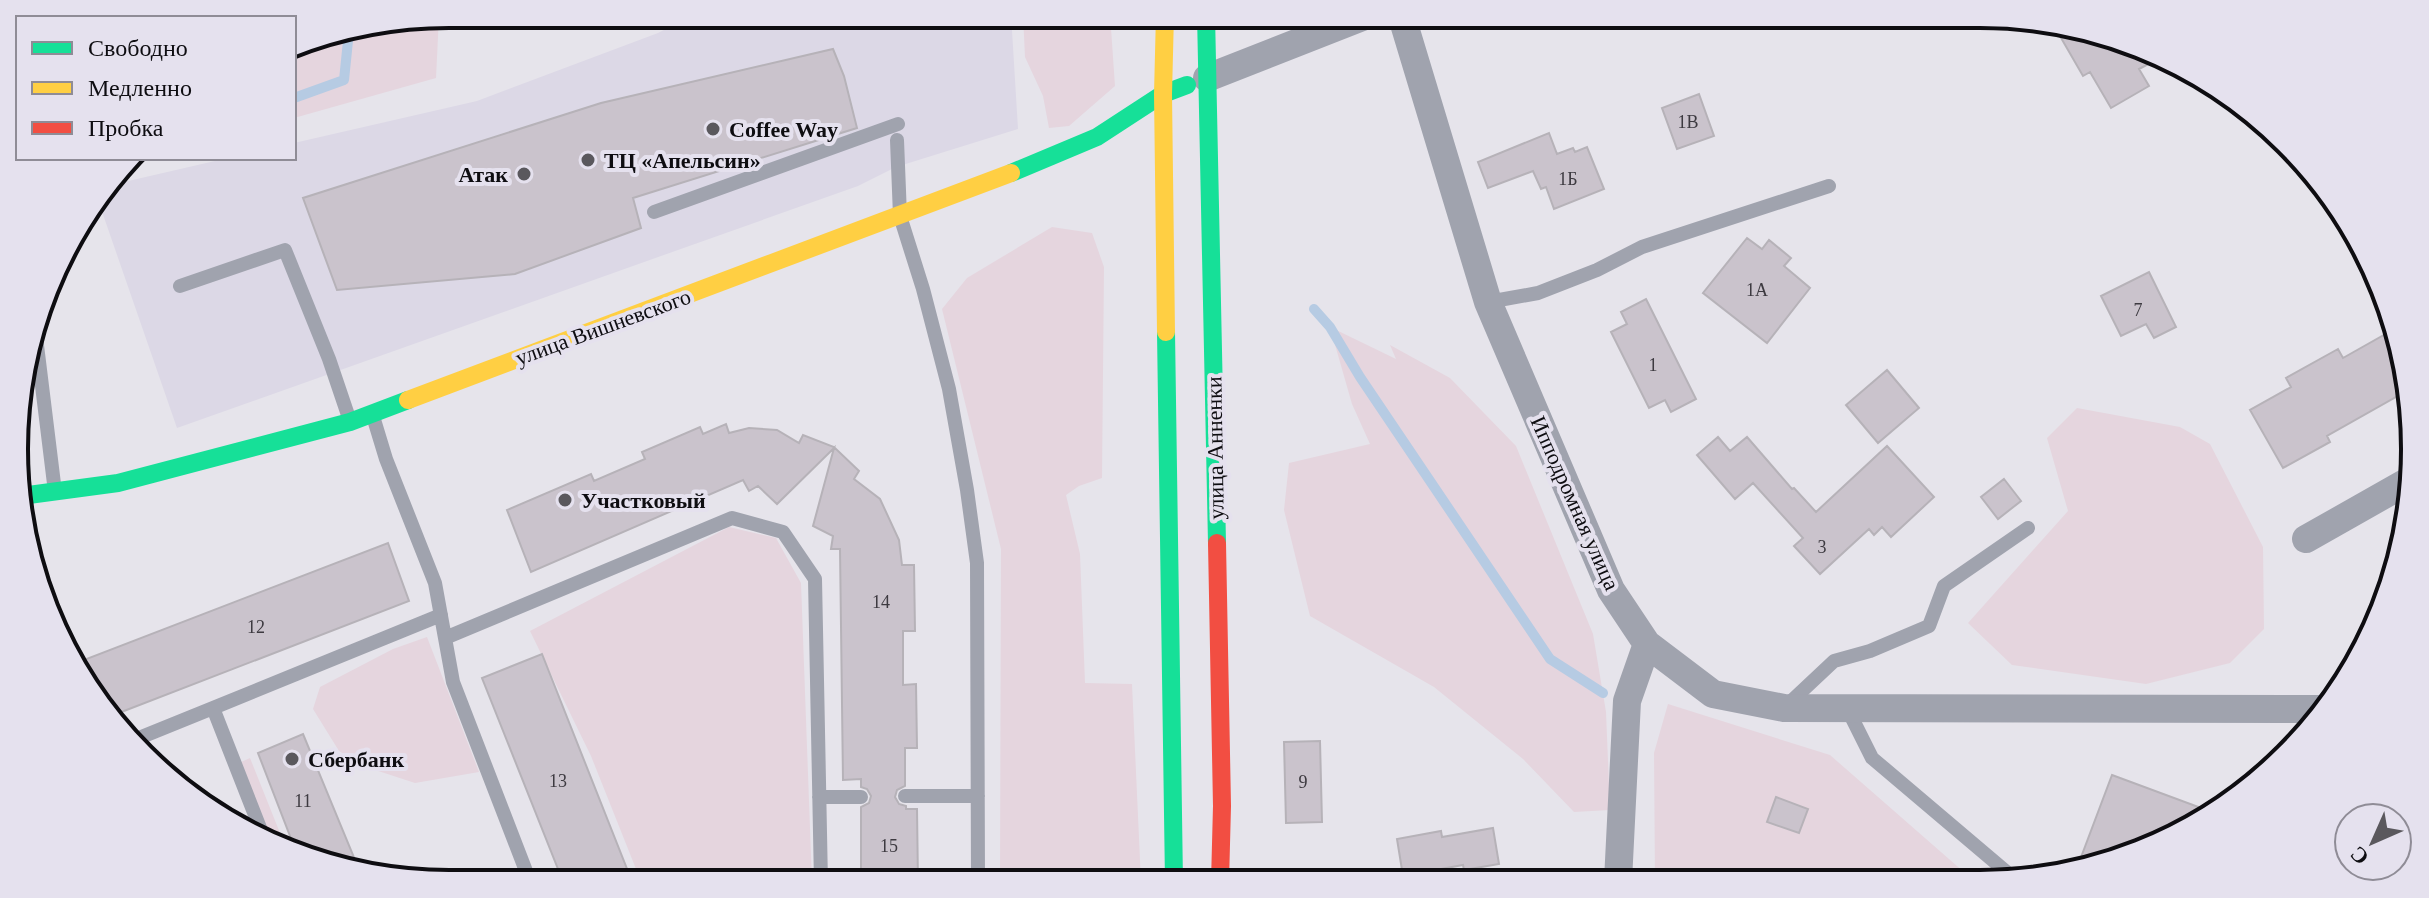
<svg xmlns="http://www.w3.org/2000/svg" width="2429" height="898" font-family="'Times New Roman',serif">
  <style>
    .built { fill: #dcd8e6 }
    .green { fill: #e5d5de }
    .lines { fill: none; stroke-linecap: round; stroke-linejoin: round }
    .stream { stroke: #b6cbe3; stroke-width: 10 }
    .building { fill: #cac3cc; stroke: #b6b2b8; stroke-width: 2 }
    .lane { stroke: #a0a3ae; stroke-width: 14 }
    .street { stroke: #a0a3ae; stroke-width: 28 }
    .fast { stroke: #16e098; stroke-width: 18 }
    .slow { stroke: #ffcf43; stroke-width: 18 }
    .jam { stroke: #f24e42; stroke-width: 18 }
    .poi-dot { fill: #5a585d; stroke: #e5e1ee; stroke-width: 3 }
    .labels { text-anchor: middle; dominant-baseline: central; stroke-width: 8; stroke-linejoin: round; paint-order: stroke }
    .number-label { font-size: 18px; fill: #3d3a40 }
    .poi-label { font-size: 22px; font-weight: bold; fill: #0e0d11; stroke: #e5e1ee; text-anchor: start }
    .street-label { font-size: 22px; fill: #0e0d11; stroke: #e5e1ee }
    .rim { fill: none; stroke: #0e0d11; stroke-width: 4 }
  </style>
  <rect width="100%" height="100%" fill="#e6e4eb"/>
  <!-- built -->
  <path class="built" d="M695,14H1011L1018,129L896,167L858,186L177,428L98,200L111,185L228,158H294V143L477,101L658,33Z"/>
  <!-- green -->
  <path class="green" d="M1023,14H1110L1115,86L1069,126L1049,128L1043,96L1025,57Z
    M439,16L436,78L294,118V46L309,37Z
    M1052,227L1092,233L1104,267L1102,478L1079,486L1066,495L1080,554L1085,683L1132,684L1141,882L1000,883L1001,549L942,309L967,278Z
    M1330,327L1396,359L1390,345L1450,378L1516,446L1593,634L1606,712L1610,810L1574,812L1523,759L1434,687L1310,616L1284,510L1289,463L1370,444L1352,404Z
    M2077,408L2180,427L2210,444L2263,547L2264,629L2230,663L2146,684L2012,665L1968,623L2068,511L2047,438Z
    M729,527L776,538L801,583L812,883L642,884L591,756L530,631Z
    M427,637L479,772L415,783L363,766L339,751L313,709L320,687L393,649Z
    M1668,704L1830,755L1973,880L1655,881L1654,753Z
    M250,758L284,843L268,836L239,763Z"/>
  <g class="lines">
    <!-- stream -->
    <path class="stream" d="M294,98L344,80L349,31
      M1314,309L1330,327L1360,377L1550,659L1603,693"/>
  </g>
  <!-- building -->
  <path class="building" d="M2053,24L2093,29L2156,60L2139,69L2149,86L2111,108L2090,72L2083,76Z
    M833,49L844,76L857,128L633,198L641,228L515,274L337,290L303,198L601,103Z
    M1699,94L1714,136L1677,149L1662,108Z
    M1549,133L1557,154L1573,148L1575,152L1587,147L1604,189L1554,209L1546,187L1541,189L1533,171L1488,188L1478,162Z
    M1747,238L1762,249L1769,240L1791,258L1784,266L1810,288L1767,343L1703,293Z
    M2149,272L2176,327L2154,338L2146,324L2121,336L2101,296Z
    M1646,299L1696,399L1671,412L1665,400L1649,408L1611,332L1627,324L1621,312Z
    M2391,331L2410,389L2327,436L2330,442L2283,468L2250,410L2291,387L2286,378L2338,349L2343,358Z
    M1887,370L1919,408L1878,443L1846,405Z
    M726,424L729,433L749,428L777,430L799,443L803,435L834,447L859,471L854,479L880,499L899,540L902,565H914L915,631H903V685L916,684L917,748H905V786L897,790L895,797L899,804L906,806V809H917L918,883H861V807L869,803L871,796L867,789L861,787V779L843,780L840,549H831L833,536L813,526L834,448L777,504L758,486L749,491L743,480L531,572L507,510L591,474L594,481L645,459L642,452L700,427L703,434Z
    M1718,437L1730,451L1747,437L1792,489L1794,488L1816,512L1887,446L1934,497L1891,537L1882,527L1874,535L1869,529L1820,574L1794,546L1803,538L1753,483L1735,499L1697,455Z
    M2004,479L2021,501L1998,519L1981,497Z
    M388,543L409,601L111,716L87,690L76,663Z
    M542,654L633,884H564L482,678Z
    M303,734L360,872L336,869L295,849L258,753Z
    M1320,741L1322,822L1286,823L1284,742Z
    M2112,775L2212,812L2172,839L2077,868Z
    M1776,797L1808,809L1799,833L1767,822Z
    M1493,828L1499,864L1464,870L1463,865L1403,876L1397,839L1441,831L1442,837Z"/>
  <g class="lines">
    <!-- lane -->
    <path class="lane" d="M897,140L900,216L923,289L949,389L967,490L977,563L978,883
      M654,212L898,124
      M180,286L285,250L329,359L350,421
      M1488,302L1538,293L1597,270L1642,247L1829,186
      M36,337L55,492
      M372,413L386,459L435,583L453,682L531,884
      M445,638L732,518L783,532L815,579L821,883
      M1785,707L1834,661L1870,651L1929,626L1944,586L2028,528
      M213,708L441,615
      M1847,708L1872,758L2016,880
      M134,740L213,708L262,833
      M905,796H978
      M819,797H861"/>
    <!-- street -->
    <path class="street" d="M1401,14L1488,302L1611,590L1647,644L1713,694L1784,708L2326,709
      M1207,78L1370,14
      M2306,539L2405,483
      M1618,881L1627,701L1647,644"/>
    <!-- fast -->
    <path class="fast" d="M1206,14L1217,543
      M1011,173L1097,137L1163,94L1187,85
      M1166,332L1174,882
      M21,496L118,483L350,422L408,400"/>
    <!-- slow -->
    <path class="slow" d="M1165,14L1163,94L1166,332
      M408,400L1011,173"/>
    <!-- jam -->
    <path class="jam" d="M1217,543L1222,806L1220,882"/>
  </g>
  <!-- markers -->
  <g class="poi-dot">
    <circle cx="713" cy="129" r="8"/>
    <circle cx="588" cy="160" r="8"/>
    <circle cx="524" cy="174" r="8"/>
    <circle cx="565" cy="500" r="8"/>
    <circle cx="292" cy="759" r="8"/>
  </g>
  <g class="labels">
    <!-- number labels -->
    <g class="number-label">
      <text x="1688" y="122">1В</text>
      <text x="1568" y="179">1Б</text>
      <text x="1757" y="290">1А</text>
      <text x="2138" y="310">7</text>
      <text x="1653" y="365">1</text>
      <text x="1822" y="547">3</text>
      <text x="881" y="602">14</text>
      <text x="256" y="627">12</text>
      <text x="558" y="781">13</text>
      <text x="1303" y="782">9</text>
      <text x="303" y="801">11</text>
      <text x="889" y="846">15</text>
    </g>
    <!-- poi labels -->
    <g class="poi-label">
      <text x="729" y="129">Coffee Way</text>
      <text x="604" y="160">ТЦ «Апельсин»</text>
      <text x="508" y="174" text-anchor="end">Атак</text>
      <text x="581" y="500">Участковый</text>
      <text x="308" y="759">Сбербанк</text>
    </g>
    <!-- street labels -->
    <g class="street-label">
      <text transform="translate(603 327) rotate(-20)">улица Вишневского</text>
      <text transform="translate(1215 448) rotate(-91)">улица Анненки</text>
      <text transform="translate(1575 503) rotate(66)">Ипподромная улица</text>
    </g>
  </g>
  <!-- crop -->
  <path d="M0 0H2429V898H0ZM449 28H1980A421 421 0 0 1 2401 449V449A421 421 0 0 1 1980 870H449A421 421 0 0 1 28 449V449A421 421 0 0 1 449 28Z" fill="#e5e1ee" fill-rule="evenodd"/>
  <path class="rim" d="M449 28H1980A421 421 0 0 1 2401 449V449A421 421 0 0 1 1980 870H449A421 421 0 0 1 28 449V449A421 421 0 0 1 449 28Z"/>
  <!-- legend -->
  <rect x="16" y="16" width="280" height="144" fill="#e5e1ee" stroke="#8f8c96" stroke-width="2"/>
  <rect x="32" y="42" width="40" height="12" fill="#16e098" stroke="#8f8c96" stroke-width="2"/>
  <text x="88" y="56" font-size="24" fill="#0e0d11">Свободно</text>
  <rect x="32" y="82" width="40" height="12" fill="#ffcf43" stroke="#8f8c96" stroke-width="2"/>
  <text x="88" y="96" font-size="24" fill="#0e0d11">Медленно</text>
  <rect x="32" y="122" width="40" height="12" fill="#f24e42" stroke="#8f8c96" stroke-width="2"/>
  <text x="88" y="136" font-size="24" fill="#0e0d11">Пробка</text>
  <!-- north arrow -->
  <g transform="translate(2373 842) rotate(225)"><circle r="38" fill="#e5e1ee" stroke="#8f8c96" stroke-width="2"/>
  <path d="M0-6L14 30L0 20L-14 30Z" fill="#5a585d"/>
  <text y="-12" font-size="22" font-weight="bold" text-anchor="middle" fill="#0e0d11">С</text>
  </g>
</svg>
